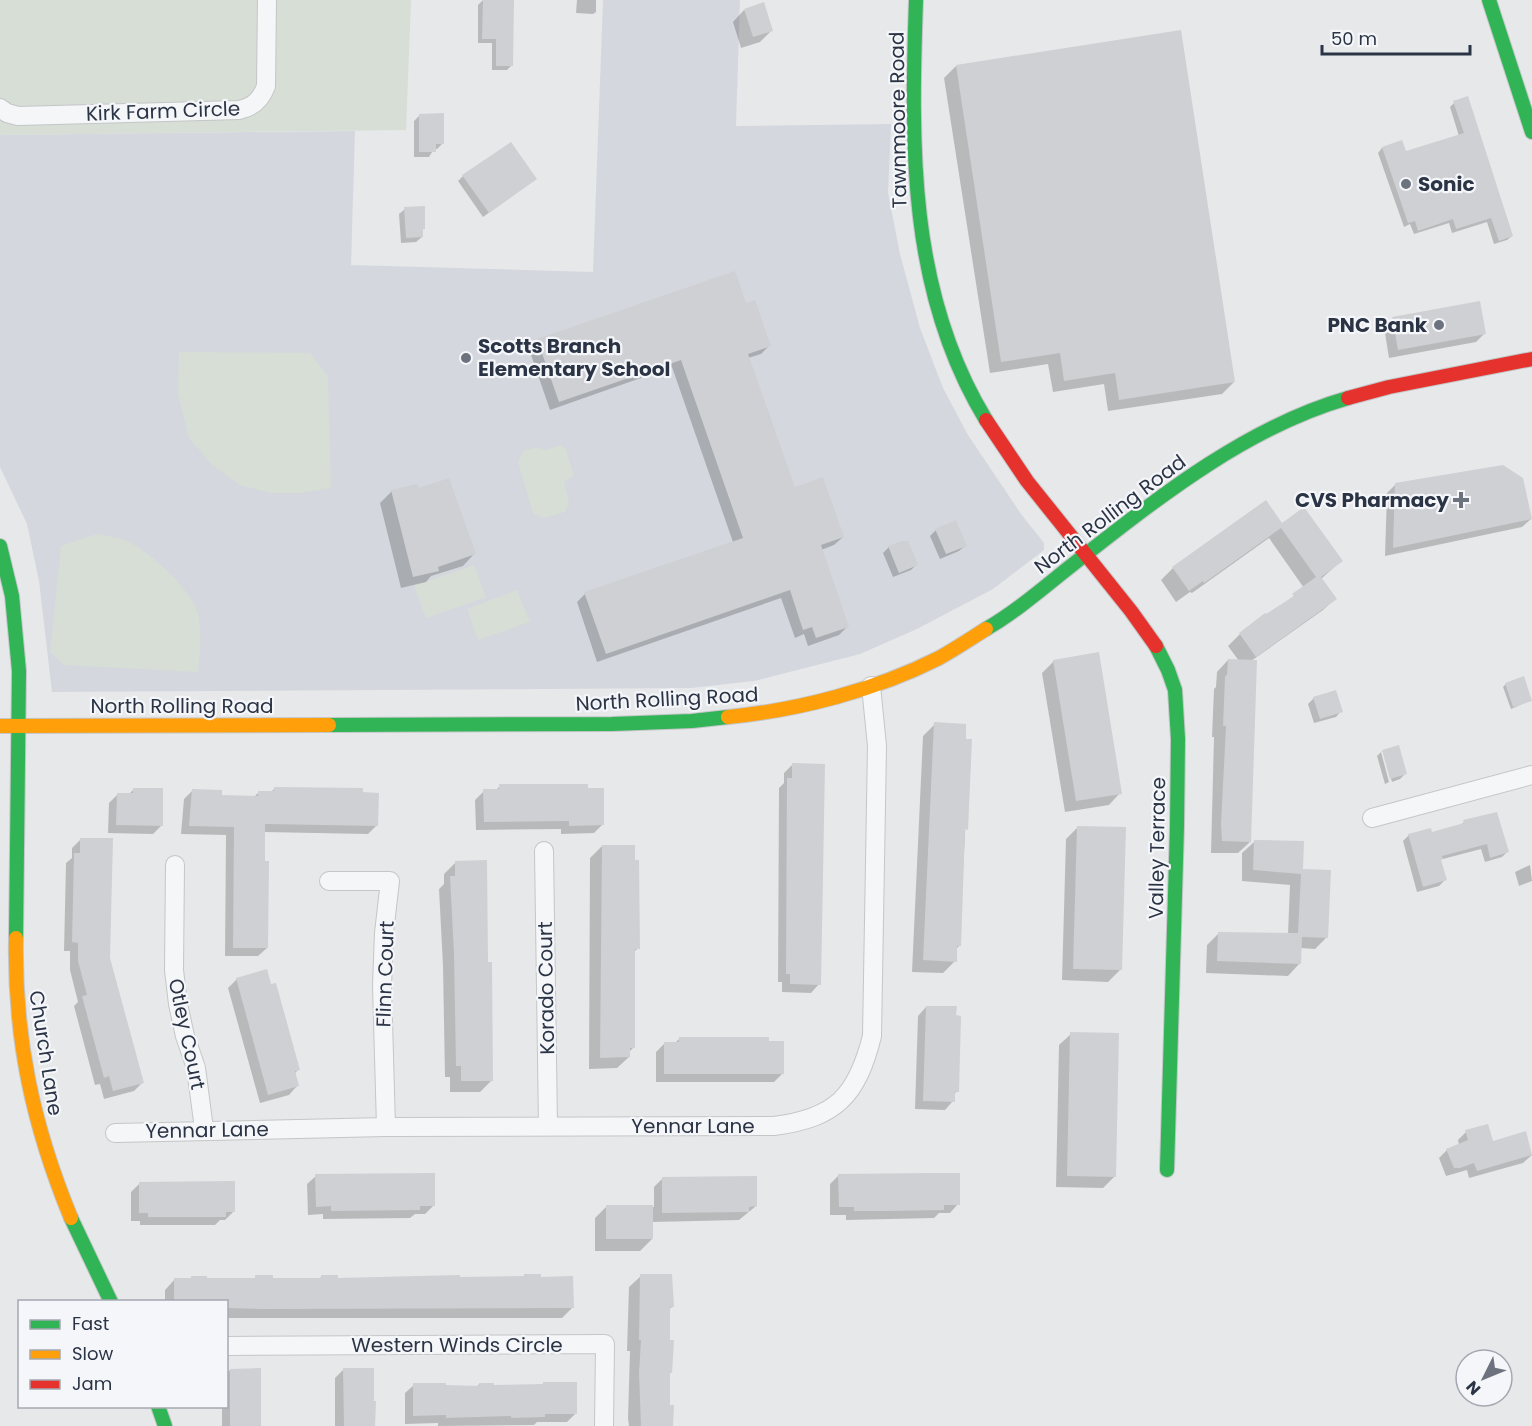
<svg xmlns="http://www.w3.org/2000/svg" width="1532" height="1426" font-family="Poppins,sans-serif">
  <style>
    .built { fill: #d4d7dd }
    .green { fill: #d6ded6 }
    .shadow { fill: #0003 }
    .building { fill: #ced0d3 }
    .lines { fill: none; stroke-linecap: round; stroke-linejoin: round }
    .street-casing { stroke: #c4c6c8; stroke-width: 20 }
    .fast-casing { stroke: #c4c6c8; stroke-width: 16 }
    .slow-casing { stroke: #c4c6c8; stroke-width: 16 }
    .jam-casing { stroke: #c4c6c8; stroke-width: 16 }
    .street { stroke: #f5f6f7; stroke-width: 18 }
    .fast { stroke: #30b455; stroke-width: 14 }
    .slow { stroke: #ff9f0a; stroke-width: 14 }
    .jam { stroke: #e5322d; stroke-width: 14 }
    .poi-dot { fill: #6c737f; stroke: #f4f6f9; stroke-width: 2 }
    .labels { text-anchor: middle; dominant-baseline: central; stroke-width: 4.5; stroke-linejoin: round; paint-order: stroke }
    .street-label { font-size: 20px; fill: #2b3445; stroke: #f4f6f9 }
    .poi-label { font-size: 20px; font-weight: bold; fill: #2b3445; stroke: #f4f6f9; text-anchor: start }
  </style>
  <rect width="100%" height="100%" fill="#e6e8ea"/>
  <!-- built -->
  <path class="built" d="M603,0H740L736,126L891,124L888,193L900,254L920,328L943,388L968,435L1021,514L1044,543V550L993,589L917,629L860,654L754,681L691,688L52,692L39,581L27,524L0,467V135L355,131L351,265L593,272Z"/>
  <!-- green -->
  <path class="green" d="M0,0H411L406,130L0,135Z
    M179,352L310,353L328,376L331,488L300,493H270L240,485L213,466L189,438L178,394Z
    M561,445L566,449L574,476L564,481L569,503L565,512L543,518L533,513L518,462L523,451L537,447L546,450Z
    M97,534C106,536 116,537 125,540C147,549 190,588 197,611C203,631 200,651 198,672L64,665L50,652L61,546Z
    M474,565L486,597L426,618L414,586Z
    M517,590L530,622L478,640L467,609Z"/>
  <!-- shadow -->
  <path class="shadow" d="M483,0H507L512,65L507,70H492V43H478V5Z
    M577,0H596V12L593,14L576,13Z
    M744,10L772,30L760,42L741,48L733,22Z
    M956,66L1234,382L1222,394L1108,411L1104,384L1053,392L1048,364L990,373L944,78Z
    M1454,103L1512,236L1507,240L1494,244L1487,222L1452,233L1449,223L1414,234L1410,224L1404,227L1378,153L1382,148L1405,153L1459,136L1450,107Z
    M419,116L443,143L437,149H434L429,157H414V121Z
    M463,176L535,179L483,217L458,181Z
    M405,209L422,237L416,242L401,243L399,214Z
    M745,305L770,345L761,354L748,358L794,489L843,537L834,545L821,550L848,626L839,635L808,646L804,634L795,638L781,598L597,662L577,602L585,594L733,542L672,367L550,410L529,349L538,341Z
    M1392,319L1485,333L1476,342L1389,358L1384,327Z
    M1396,484L1531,519L1522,527L1385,556L1387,493Z
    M392,491L474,554L463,566L431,576L426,582L401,588L380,503Z
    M1266,502L1282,525L1341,561L1321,579L1335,599L1323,610L1251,661L1250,842L1238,853H1211L1214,737H1212L1214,689L1216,687L1217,672L1228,660L1239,661L1228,646L1240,634L1285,603L1304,588L1269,538L1192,593L1190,592L1176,602L1161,580L1173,568Z
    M936,530L965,546L959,551L940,559L930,536Z
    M889,547L916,565L911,570L893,577L883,553Z
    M1054,661L1120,793L1109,805L1065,812L1042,673Z
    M1506,684L1531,700L1511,709L1503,687Z
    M1314,698L1341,711L1336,717L1314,723L1308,704Z
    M935,724L964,740H970L959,946L956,949L955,961L943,973L912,972L923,736Z
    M1398,747L1405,774L1400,779L1392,782L1384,752H1381Z
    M1381,752L1389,782L1385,784L1377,756Z
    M793,764L819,984L811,993L782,992V982H778L779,788L784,783V773Z
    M500,786L602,825L594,833L561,834V829L476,830L475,800L484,791H495Z
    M275,788L377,825L368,834L263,832L267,948L258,956H225L226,835L181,834L184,799L193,790L220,797H254L258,793H270Z
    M134,789L162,825L153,834L108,833L109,803L118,794H129Z
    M1464,822L1507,852L1502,857L1485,862L1481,849L1439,860L1445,880L1439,886L1417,892L1403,841L1409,835L1431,834L1460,826Z
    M1078,827L1120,970L1108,982L1062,980L1066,839Z
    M81,839L109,958L143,1082L134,1091L104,1099L100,1084L95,1085L74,1006L78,1002L70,970V951H64L66,863L72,858V848Z
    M1254,842L1301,871L1327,937L1315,949L1300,948L1299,964L1288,976L1206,973L1207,945L1219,933L1288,934L1290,885L1242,881V853Z
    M602,846L638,948L633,953L634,1047L629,1052V1057L617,1068L589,1069L590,858Z
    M456,862L487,963L492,1080L480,1092H450V1077H445L443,966L439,889L444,884V874Z
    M1530,865L1532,881L1519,886L1515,872Z
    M237,979L298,1070L294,1074L297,1086L289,1095L260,1103L228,988Z
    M926,1007L957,1091L953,1096V1101L945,1110L915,1109L918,1016Z
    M1071,1034L1115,1176L1103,1188L1056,1187L1059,1045Z
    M680,1038L768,1043L783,1073L774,1082H656V1052L665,1043H675Z
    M1466,1132L1492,1143L1532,1155L1523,1163L1469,1178L1467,1170L1446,1176L1439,1158L1447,1150L1459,1145L1458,1140Z
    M839,1175L958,1204L950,1213H939L934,1218L846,1220V1215H830V1184Z
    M316,1176L434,1205L425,1214H415L410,1218L323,1219V1214L308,1215L307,1184Z
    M662,1179L756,1206L739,1220L652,1222V1239L640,1251H595V1218L606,1207H654V1187Z
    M140,1183L234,1211L225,1220H220L215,1225H140V1221H131V1192Z
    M322,1276L336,1279L539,1278L572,1308L562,1318H226V1302H165V1290L175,1279H254L256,1277L271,1279H319Z
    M641,1276L672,1307L668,1310V1407L672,1426H629L628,1418L630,1351H627L629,1287Z
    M230,1370H260L261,1426H222V1406H226V1374Z
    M343,1370L374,1426H335V1378Z
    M479,1384L493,1386L576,1413L567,1422H537L534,1425L438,1426V1423L405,1424V1393L414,1385L477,1387Z"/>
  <!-- building -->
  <path class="building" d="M483,0H514L513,66H496V39H482Z
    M764,2L773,31L753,37L744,9Z
    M1181,30L1235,382L1119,400L1115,373L1064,381L1060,353L1001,362L956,65Z
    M1468,96L1513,236L1499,241L1491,218L1456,229L1453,219L1418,231L1415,221L1408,223L1382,147L1402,140L1406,151L1464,133L1453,101Z
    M444,113V144H436V152H419V114Z
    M511,142L537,179L489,213L462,175Z
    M425,206V229H423V237L406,238L404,207Z
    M735,271L746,303L755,300L771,346L748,354L795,487L823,477L844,537L821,545L849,627L816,638L812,627L803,630L790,590L606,654L584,592L743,538L681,360L559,402L537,339Z
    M1480,301L1486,334L1398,350L1392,317Z
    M1503,465L1523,478L1532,519L1393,548L1395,483Z
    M449,478L476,554L438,567L439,571L413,577L391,490L417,484L419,488Z
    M1266,500L1282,523L1304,507L1343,561L1321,577L1337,599L1256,657L1239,633L1265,613L1266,614L1294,596L1292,594L1316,577L1281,528L1204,583L1203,581L1189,591L1172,567Z
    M956,520L967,546L946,554L935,529Z
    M902,541H908L918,565L899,573L888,546Z
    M1099,652L1122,794L1076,801L1053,660Z
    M1228,659L1257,660L1251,842L1222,841L1221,824L1226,726H1223L1225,676L1227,675Z
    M1524,676L1532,701L1513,707L1505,683Z
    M1336,690L1343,712L1320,719L1313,697Z
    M934,722L966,724V739H972L968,830L965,829L961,946H957V962L923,960Z
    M1399,745L1407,774L1390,779L1382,750Z
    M792,763L825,764L821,985L790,984V974H786L787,778H792Z
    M499,784H588V788H604V825L569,826V821L484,822L483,789H499Z
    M274,787L363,788V792L379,793L378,826L265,824V861H269L268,948H233L234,827L189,826L192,789L222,790V795L258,796V791H274Z
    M133,788H163V826L116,825L117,793H133Z
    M1497,812L1509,852L1490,858L1487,844L1442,856L1443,859L1441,860L1447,880L1423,887L1408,834L1431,828L1432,832L1464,823L1463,820Z
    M1077,826L1126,827L1122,970L1073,969Z
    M80,838H113L110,958L144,1083L113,1091L109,1076L104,1078L82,996L87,995L78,961V943L72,942L74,853H80Z
    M1254,840L1304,841L1303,869L1331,870L1328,938L1302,937L1301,964L1217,961L1218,932L1298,933L1301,874L1253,870Z
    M602,845H635V860H639L640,949H635V1048H630V1057L600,1058Z
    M487,860L488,962H492L493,1081H461V1066H456L454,954L450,876H455V861Z
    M267,969L271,984L276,983L300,1070L295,1071L299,1086L268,1095L236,978Z
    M926,1006H957L956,1015L961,1016L959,1092H955V1102L923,1101Z
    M1070,1032L1119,1033L1116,1177L1067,1176Z
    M679,1037H769V1041H784V1074H664V1042H679Z
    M1488,1124L1493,1141L1526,1131L1532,1155L1477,1171L1474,1163L1460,1168H1454L1446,1149L1468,1140L1465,1130Z
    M435,1173V1206H420V1210L331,1211V1206L316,1207L315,1174Z
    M933,1173H960V1205H944V1210L885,1211H854V1207H839L838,1174Z
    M757,1176V1206L749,1207V1212L662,1213V1177Z
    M235,1181V1212H226V1217H148V1213H139V1182Z
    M606,1205H653V1239H606Z
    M524,1274H541V1277L573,1276L574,1308L265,1309L227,1308L226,1302H174V1278H191V1276H207V1278H255V1275H273V1278H321V1275H338V1278L460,1275V1277L524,1276Z
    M640,1274H672L674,1307H670V1340H674L672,1373H670V1405H674L673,1426H641L639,1373L641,1340H639Z
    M261,1368V1426H230V1369Z
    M343,1368H374V1401H376L375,1426H344Z
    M543,1382H577V1414H545V1417L511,1418V1416L446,1418V1415L413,1416V1383H446V1385L479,1386V1383H494V1385L543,1384Z"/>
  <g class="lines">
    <defs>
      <path id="street" d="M0,108L7,113L18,116L239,110C253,107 261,100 266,86L267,0
        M1372,818L1532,775
        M544,851L548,1126
        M175,865L174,970L178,1004L185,1036L196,1068L204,1129
        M329,881H390L384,933L382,986L386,1127
        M115,1133L386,1127L774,1126C836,1118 857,1096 872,1036L877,746L871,686
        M226,1346L605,1344L604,1426"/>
      <path id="fast" d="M916,0C911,145 908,292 986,420
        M1489,0L1532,132
        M0,546L12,596L19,671L16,938
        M986,629C1022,608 1052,580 1085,555C1164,493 1250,426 1348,398
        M1156,646L1168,670L1175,690L1178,739L1177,826L1167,1170
        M329,725L612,724L692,721L728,717
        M71,1218L111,1302
        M158,1406L165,1426"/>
      <path id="slow" d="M728,717C799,710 876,690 939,658C955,649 970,639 986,629
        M0,726L329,725
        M16,938C14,1038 33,1126 71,1218"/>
      <path id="jam" d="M1348,398L1389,387L1532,359
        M986,420L1027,481L1131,611L1156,646"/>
    </defs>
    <!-- street casing -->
    <use href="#street" class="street-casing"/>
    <!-- fast casing -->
    <use href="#fast" class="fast-casing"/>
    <!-- slow casing -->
    <use href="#slow" class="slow-casing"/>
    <!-- jam casing -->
    <use href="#jam" class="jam-casing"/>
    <!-- street -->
    <use href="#street" class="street"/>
    <!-- fast -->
    <use href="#fast" class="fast"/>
    <!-- slow -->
    <use href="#slow" class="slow"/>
    <!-- jam -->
    <use href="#jam" class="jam"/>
  </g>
  <!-- markers -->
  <g class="poi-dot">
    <circle cx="1406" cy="184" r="6"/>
    <circle cx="1439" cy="325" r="6"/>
    <circle cx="466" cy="358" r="6"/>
    <path d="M1458 491h6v6h6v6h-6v6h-6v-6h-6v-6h6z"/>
  </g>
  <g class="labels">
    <!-- street labels -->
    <g class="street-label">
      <text transform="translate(163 111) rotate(-2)">Kirk Farm Circle</text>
      <text transform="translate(898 120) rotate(-91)">Tawnmoore Road</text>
      <text transform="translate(1110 514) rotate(-37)">North Rolling Road</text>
      <text transform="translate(667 699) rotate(-3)">North Rolling Road</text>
      <text x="182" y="706">North Rolling Road</text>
      <text transform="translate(1157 848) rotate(-89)">Valley Terrace</text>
      <text transform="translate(385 974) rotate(-88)">Flinn Court</text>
      <text transform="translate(546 988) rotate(-91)">Korado Court</text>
      <text transform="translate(187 1034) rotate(78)">Otley Court</text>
      <text transform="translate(46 1053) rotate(81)">Church Lane</text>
      <text x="693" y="1126">Yennar Lane</text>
      <text transform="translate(207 1130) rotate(-1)">Yennar Lane</text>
      <text x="457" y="1345">Western Winds Circle</text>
    </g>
    <!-- poi labels -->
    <g class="poi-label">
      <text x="1418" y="184">Sonic</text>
      <text x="1427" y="325" text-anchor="end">PNC Bank</text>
      <text x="478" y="346">Scotts Branch<tspan x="478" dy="23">Elementary School</tspan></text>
      <text x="1449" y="500" text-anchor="end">CVS Pharmacy</text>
    </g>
  </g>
  <!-- legend -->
  <rect x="18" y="1300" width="210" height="108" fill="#f4f6f9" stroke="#a4a8b1" stroke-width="1.5"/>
  <rect x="30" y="1320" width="30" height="9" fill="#30b455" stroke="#a4a8b1" stroke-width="1.5"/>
  <text x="72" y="1330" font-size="18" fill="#2b3445">Fast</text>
  <rect x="30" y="1350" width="30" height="9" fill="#ff9f0a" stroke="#a4a8b1" stroke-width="1.5"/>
  <text x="72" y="1360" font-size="18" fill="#2b3445">Slow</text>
  <rect x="30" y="1380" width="30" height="9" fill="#e5322d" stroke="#a4a8b1" stroke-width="1.5"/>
  <text x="72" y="1390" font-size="18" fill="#2b3445">Jam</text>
  <!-- north arrow -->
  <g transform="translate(1484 1378) rotate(227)"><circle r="28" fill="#f4f6f9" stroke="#a4a8b1" stroke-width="1.5"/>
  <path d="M0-4.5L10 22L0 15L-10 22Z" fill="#6c737f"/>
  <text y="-9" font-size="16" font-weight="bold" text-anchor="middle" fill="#2b3445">N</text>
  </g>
  <!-- scale -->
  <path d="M1322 45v9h148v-9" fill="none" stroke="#2b3445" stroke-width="3"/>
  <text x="1331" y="45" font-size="18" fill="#2b3445" stroke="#f4f6f9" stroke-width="4.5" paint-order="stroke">50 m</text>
</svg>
